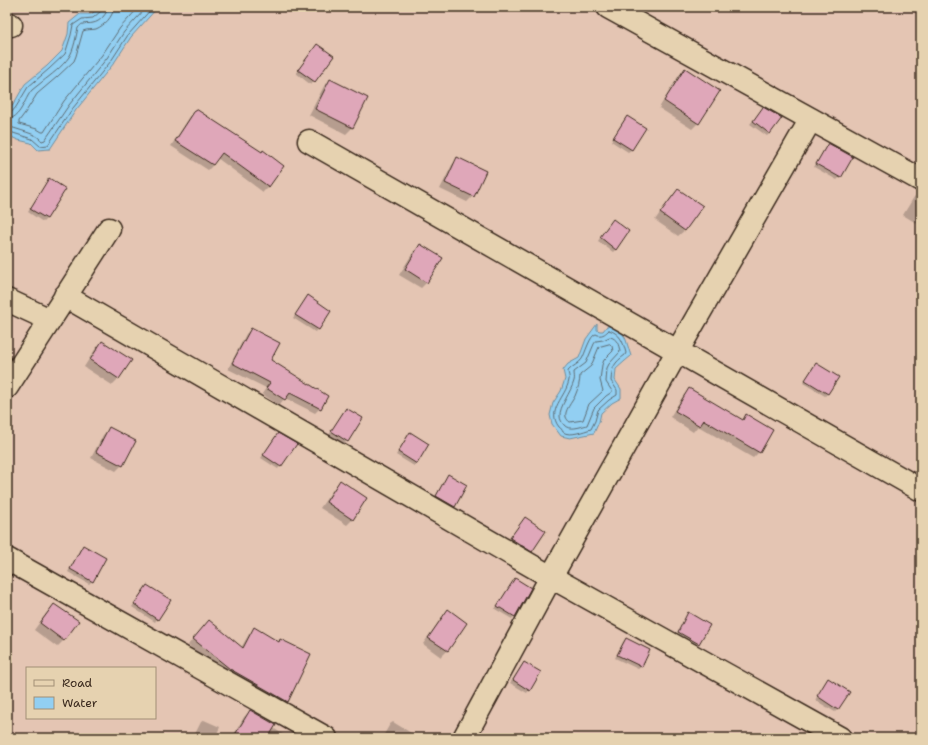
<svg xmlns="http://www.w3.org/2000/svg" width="928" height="745" font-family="'Shantell Sans',sans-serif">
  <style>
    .water { fill: #92cff2; stroke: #6f8d9d }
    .shadow { fill: #0003 }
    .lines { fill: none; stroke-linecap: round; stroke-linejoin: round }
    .shore { stroke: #5e6c73; stroke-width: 1 }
    .building { fill: #dfa7b9; stroke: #3b2a1e }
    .minor-casing { stroke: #3b2a1e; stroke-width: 25 }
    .minor { stroke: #e6d2b0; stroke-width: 22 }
  </style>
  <rect width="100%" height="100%" fill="#e4c5b3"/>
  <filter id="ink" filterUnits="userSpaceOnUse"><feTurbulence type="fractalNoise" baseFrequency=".025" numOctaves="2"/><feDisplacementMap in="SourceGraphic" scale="8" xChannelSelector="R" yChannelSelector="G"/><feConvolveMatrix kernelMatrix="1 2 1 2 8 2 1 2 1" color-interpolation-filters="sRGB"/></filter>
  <g filter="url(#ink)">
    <!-- water -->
    <path class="water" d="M101,7H158L131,37L114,63L76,110L50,149L38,150L31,143L18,140L7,135V112L13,105L25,84L47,66L62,51L68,34L69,23L80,14H91Z
      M597,324V330L600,331H603L607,326C615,326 624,333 626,340C628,345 629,351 631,356L625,361L616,369L615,380L621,389V398L612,403L601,413L599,422L594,433L570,438L561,436L552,424L550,415L553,403L561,391L565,379L563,370L568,364L579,358L586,339Z"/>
    <!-- shadow -->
    <path class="shadow" d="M314,48L333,56L311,85L296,73Z
      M685,69L698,123L692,129L659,108L679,75Z
      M330,80L367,99L352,128L346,134L309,115L324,86Z
      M763,108L770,133L767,136L750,124Z
      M196,110L283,166L268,187L263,192L217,158L213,165L208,170L171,146L191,115Z
      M627,117L645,128L631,150L628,152L611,141L624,120Z
      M828,144L840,177L837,180L814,167L826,147Z
      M458,158L473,196L467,202L440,189L452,165Z
      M47,183L65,189L46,219L43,222L28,212Z
      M678,190L685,230L678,236L655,220L672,196Z
      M917,194L919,196L921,194V226L903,215L914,197Z
      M610,223L616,249L613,252L598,241Z
      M420,245L427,282L421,288L399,275L414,251Z
      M308,297L330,311L315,332L293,318Z
      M251,329L270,360L320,408L315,413L285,398L279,405L262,394L266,388L228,369L246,334Z
      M102,342L130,360L118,379L112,385L84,367L96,348Z
      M816,364L828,393L825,396L803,383L813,367Z
      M689,390L742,421L746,416L759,452L753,458L698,426L693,432L670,417L683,396Z
      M346,409L347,441L344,444L329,435L343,412Z
      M109,429L122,465L116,471L91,458L103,435Z
      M410,433L417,463L414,466L396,455L407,436Z
      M275,437L280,466L278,469L261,458Z
      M448,476L454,506L451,509L434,499L445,479Z
      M340,482L353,519L347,525L320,508L334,488Z
      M525,518L531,551L528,554L508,541Z
      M83,546L92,581L89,584L68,572L80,549Z
      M515,579L514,616L512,619L495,609L512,582Z
      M147,586L157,619L155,622L132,607L144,589Z
      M55,605L77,621L63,641L57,647L34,630L48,611Z
      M448,611L466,623L447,651L441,657L423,644L442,617Z
      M688,614L698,643L695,646L676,635L686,617Z
      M203,627L241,648L249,634L255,629L278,643L309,654L287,702L282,707L224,674L188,645Z
      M626,639L649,650L641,667L638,669L615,658L623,642Z
      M524,663L529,690L527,693L510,683L521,666Z
      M826,682L838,709L835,712L815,700Z
      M250,711L273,728L289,738H232L244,717Z
      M204,720L220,727L215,738H193L201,722Z
      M393,722L416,736L415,738H382L390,724Z"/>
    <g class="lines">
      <!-- shore -->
      <path class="shore" d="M114,7C113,17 105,25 96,29C92,30 87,29 83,31L76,56L74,61L57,77L37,94L25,113L19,121V124L37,129L42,132H44L64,101L102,55L120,28L139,7
        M7,114L11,113L16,107L28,87L49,69L65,54L71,35L73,25L82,19L93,18L101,11L103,7
        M7,119C21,119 24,99 32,90C35,87 39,85 42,82C51,75 62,67 69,57C74,50 76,36 78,28C80,26 81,24 83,24C86,23 90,24 93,23C100,22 107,14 108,7
        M7,126C10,127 34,134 36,136C38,137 40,139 42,141L45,140L69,105L107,58L124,32L147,7
        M7,131L32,139L40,146L48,145L73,108L111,61L128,35L153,7
        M609,330C621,334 623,342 626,353L625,355C614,363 612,367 611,381L617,390V395L609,400L598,410L595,421L591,429C584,431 570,437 563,432C562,430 561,428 559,427C546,410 566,397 569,380C570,377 568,374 568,371C572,366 579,364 582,359C585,354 590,335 596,334C597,334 597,335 598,335C603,336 606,333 609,330Z
        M610,337C617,338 619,345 620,352L609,364L607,368L606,382L612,391V392L606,396L594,408L587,425C580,427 569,431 564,425C562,422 560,420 560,416C559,407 571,392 574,381C575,378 574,375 574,372L586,363L594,344L596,341L603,340Z
        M610,344L612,346L613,351L604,360L602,365L600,380L603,391L589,404L583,420L570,422C569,422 566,418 566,417C564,411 572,402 575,396C578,389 580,382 580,375L591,366L599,347Z"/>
    </g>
    <!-- building -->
    <path class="building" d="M317,44L334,56L315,82L298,70Z
      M685,68L720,91L699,124L664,101Z
      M330,79L368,98L353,128L315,109Z
      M763,107L782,118L770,134L753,121Z
      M196,109L262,152L263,150L284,166L269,187L222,153L213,165L175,141Z
      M627,116L646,128L632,150L613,138Z
      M828,143L853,157L841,178L816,164Z
      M457,157L486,171L474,197L445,183Z
      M49,178L66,189L47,219L30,209Z
      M678,189L703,206L685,231L660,213Z
      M613,219L629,231L616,250L600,237Z
      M420,244L443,258L427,283L405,269Z
      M308,295L331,311L319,330L295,315Z
      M251,328L280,343L271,360L328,396L321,409L290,393L285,400L266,388L270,383L232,363Z
      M102,341L132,360L119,379L90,360Z
      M816,363L839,377L828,394L805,380Z
      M689,388L743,420L746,414L773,430L760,453L704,420L700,426L675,411Z
      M346,408L363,418L348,442L331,431Z
      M109,427L136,441L123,466L96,452Z
      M410,432L429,444L417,464L398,452Z
      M278,433L297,444L281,467L263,455Z
      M448,474L467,485L455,507L436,496Z
      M340,480L367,498L353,520L326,502Z
      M525,517L546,531L532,552L510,538Z
      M83,545L106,558L93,582L70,569Z
      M515,578L531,588L515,617L497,606Z
      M147,585L171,600L158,620L134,604Z
      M54,604L79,621L64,641L40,623Z
      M448,609L467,623L448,651L428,638Z
      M688,612L710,625L699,644L678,632Z
      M209,620L243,648L254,627L279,642L280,639L311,654L288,702L230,669L193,639Z
      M626,638L650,650L642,667L617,655Z
      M524,662L541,672L530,691L513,680Z
      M828,678L850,692L838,710L817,696Z
      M250,710L276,725L268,738H233Z"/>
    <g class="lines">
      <defs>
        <path id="minor" d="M608,7L921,180
          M7,23L11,25
          M309,141L921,490
          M65,296L551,577L840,738
          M7,300L50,320
          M7,387L109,229
          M7,559L326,738
          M464,738L551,577L677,352L811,119"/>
      </defs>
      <!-- minor casing -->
      <use href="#minor" class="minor-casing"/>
      <!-- minor -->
      <use href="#minor" class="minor"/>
    </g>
  </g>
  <!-- margin -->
  <rect width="928" height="745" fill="none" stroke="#e6d2b0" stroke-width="24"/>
  <rect x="12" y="12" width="904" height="721" fill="none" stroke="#3b2a1e" stroke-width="1.5" filter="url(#ink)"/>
  <!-- legend -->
  <rect x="26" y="667" width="130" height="52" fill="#e6d2b0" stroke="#a28f76"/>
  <rect x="34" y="680" width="20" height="6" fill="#e6d2b0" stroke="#a28f76"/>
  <text x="62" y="687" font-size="12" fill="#3b2a1e">Road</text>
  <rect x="34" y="697" width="20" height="12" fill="#92cff2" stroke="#a28f76"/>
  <text x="62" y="707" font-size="12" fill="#3b2a1e">Water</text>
</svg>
